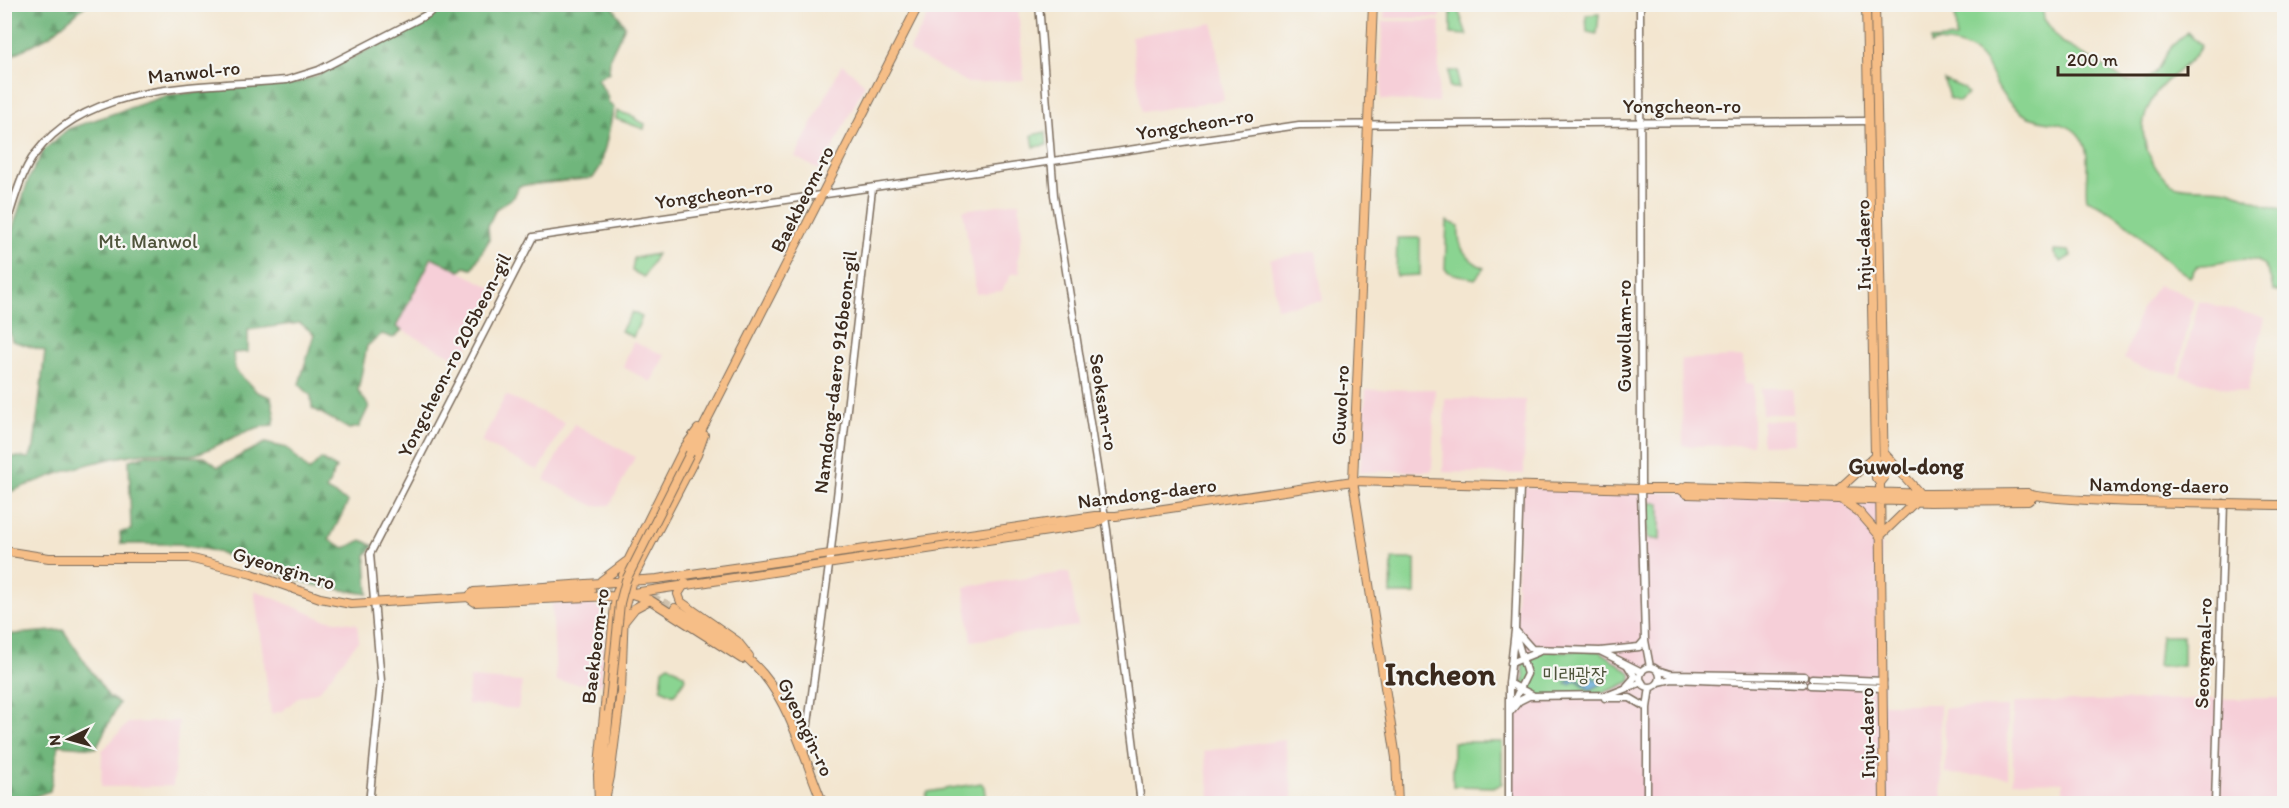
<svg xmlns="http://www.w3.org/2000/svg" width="2289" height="808" font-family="Itim,'Poor Story',sans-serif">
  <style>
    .built { fill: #f6cfd8 }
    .forest { fill: url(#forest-firs); stroke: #55704c; stroke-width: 1.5 }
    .green { fill: #8ad491; stroke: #627f58; stroke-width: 1.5 }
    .water { fill: #64abda; stroke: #506a7c; stroke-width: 1.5 }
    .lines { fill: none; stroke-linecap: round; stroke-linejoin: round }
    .major-tunnel { stroke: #cec0ac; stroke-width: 8; stroke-dasharray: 8 4; stroke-linecap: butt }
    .minor-casing { stroke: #7b6c5c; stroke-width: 9 }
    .major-casing { stroke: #7b6c5c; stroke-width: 10 }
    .minor { stroke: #fff; stroke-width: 6 }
    .major { stroke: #f6be87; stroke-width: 8 }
    .major-bridge-casing { stroke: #7b6c5c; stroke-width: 10; stroke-linecap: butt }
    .major-bridge { stroke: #f6be87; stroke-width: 8 }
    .labels { text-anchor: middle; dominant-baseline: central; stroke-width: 4.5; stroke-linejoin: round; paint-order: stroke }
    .street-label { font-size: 20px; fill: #3b2a1e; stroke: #f6f6f2 }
    .park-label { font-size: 20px; fill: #4f543b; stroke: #f6f6f2 }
    .quarter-label { font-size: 22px; font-weight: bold; fill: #3b2a1e; stroke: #f6f6f2 }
    .town-label { font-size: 32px; font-weight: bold; fill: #3b2a1e; stroke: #f6f6f2 }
  </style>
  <defs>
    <pattern id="forest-firs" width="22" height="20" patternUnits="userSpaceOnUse" patternTransform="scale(1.5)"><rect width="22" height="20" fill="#6fb67b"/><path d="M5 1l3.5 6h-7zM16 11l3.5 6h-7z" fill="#5c9464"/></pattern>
  </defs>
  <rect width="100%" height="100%" fill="#f6f6f2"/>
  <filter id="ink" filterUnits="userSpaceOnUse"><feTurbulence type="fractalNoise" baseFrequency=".0167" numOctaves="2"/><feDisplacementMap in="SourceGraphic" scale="12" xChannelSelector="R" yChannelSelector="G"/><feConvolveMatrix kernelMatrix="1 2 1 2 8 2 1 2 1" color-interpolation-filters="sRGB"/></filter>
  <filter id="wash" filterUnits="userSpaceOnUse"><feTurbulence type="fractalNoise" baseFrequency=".008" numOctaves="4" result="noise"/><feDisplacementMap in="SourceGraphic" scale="24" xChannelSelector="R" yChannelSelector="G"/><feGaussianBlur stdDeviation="1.35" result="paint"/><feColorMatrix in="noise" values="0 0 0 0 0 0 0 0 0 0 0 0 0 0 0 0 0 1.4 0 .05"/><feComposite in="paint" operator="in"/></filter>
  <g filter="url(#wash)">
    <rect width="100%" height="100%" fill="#f3e6d0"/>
    <!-- built -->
    <path class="built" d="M934,4L1018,5L1024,80L968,83L909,51Z
      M1385,5H1440V18H1384Z
      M1383,21H1440L1438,102L1381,100Z
      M1213,23L1224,100L1142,112L1131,36Z
      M842,64L865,84L821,171L795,157Z
      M1019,202L1022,235L1018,259L1020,273L1011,274L1002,291L976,294L963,210Z
      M1316,251L1323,301L1277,308L1270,259Z
      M432,257L496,290L461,361L396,327Z
      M2158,285L2177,291L2194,300L2177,374L2139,367L2124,359L2141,309Z
      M2199,301L2265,318L2247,393L2180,376Z
      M633,342L665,355L651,382L623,367Z
      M1744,357L1745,384H1753V445L1683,446L1681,359Z
      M1761,388H1793V414H1762Z
      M1435,389L1432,471L1360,472L1366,390Z
      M506,395L565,423L539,471L481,442Z
      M1445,398L1525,400L1524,474L1443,472Z
      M1793,420L1794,444L1762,445V421Z
      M574,424L635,457L610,505L594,506L544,480Z
      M1520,487L1880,500L1883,704H1940L1942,803L1509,804Z
      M1069,572L1078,626L971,641L964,587Z
      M254,590L323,619L357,624L359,640L319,691L299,697L282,711L271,714Z
      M590,602L601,609L606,622L601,685L559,682L556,680L552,603Z
      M470,678L522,682L518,709L467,704Z
      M2284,698V803H2063V782L2013,781V702Z
      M2008,707V777L1946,774L1944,708Z
      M179,721L173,786L101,787L102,751L128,723Z
      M1285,740L1294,803H1211L1204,751Z"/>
    <!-- forest -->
    <path class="forest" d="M5,4H86V5L49,36L5,59Z
      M447,5H612L625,26L610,57L609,72L597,79L607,95L609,104L614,107L601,166L593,178L519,186L514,197L496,209L488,226L489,240L472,269L465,267L460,271L432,257L396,327L402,330L393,338L382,334L367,346L358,391L369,406L359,427L349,429L312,408L311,396L299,384L314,334L300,323L248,330V352L233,353L235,370L257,392L271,397L275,418L273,425C244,427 223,446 196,454C180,458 162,451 146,453C97,458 49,476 5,494V456L29,458L34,447L45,351L12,341L5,315V243L12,231L29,178L44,150L68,129L168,95L297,83L318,75L411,28Z
      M265,443L287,448L309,471L321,459L336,468L326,490L348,502L329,540L345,548L362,540L374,546L366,555L368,594L313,585L214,551L178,544H121L120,532L131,530L129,460L147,455L205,457L218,467Z
      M63,630L109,697L119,703L96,748L59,745L50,791L27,799L28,803H5V635Z"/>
    <!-- green -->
    <path class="green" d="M1955,5H2042L2044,19L2061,42L2102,65L2125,81L2146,80L2156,72L2170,48L2187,32L2201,46C2190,68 2165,75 2152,100C2147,109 2143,119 2143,130C2144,149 2158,181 2178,186C2194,190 2212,186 2228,190C2248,195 2263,208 2284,209V292L2273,291C2267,242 2236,264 2201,265L2196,267L2190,277C2153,255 2128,214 2087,200C2083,179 2095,152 2077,133C2063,119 2040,124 2025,115C1976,85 2006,45 1935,42L1931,45V40L1956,38Z
      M1451,7L1458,9L1467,35L1451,34Z
      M1599,14L1597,34L1587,32L1586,15Z
      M1449,71H1458V88H1449Z
      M1944,80L1964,88L1968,94L1959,102L1949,98Z
      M617,111L635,117V119L645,124L644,129L616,119Z
      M1046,132L1047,145L1034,147L1032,135Z
      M1447,221L1459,226C1457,246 1465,259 1484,268L1475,279L1450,273L1445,269Z
      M1397,238H1420V275L1396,276Z
      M2054,250L2069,251L2071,256L2061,262L2054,254Z
      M657,254L644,277L632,271L634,258Z
      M632,312L642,317L633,337L621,331Z
      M1647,503H1660V540L1647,538Z
      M1392,559H1415V594H1391Z
      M2161,636H2183V666H2158Z
      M1542,651H1600L1631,673V681C1599,699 1552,704 1518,689L1525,679L1521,658Z
      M669,665L684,675L685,679L674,695L661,689L663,669Z
      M1453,742H1502V783L1496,787L1453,786Z
      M981,783L984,786L986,803H927L926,795L928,792Z"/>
    <!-- water -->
    <path class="water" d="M1597,666L1602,668L1606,674L1602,684L1590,690L1576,680L1570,684L1566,683L1576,676L1583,683L1588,684L1587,675L1593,672L1592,678L1598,680L1601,670Z"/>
  </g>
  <g filter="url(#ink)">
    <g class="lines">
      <!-- major-tunnel -->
      <path class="major-tunnel" d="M591,590L623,589
        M641,592L675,608"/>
      <defs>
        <path id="minor" d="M1039,4L1054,195L1107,530L1141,804
          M1640,4L1641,489L1645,640L1650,667
          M4,231C13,206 19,176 35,154C89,81 205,87 287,80L319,70L428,14L439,4
          M1516,631L1532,649L1600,651L1642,672
          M1600,651L1639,647L1645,640
          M1511,663L1538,652
          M1640 677a10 10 0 1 1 20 0a10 10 0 1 1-20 0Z
          M1657,670L1670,674L1804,676
          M1812,678L1883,681
          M1659,682L1672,679L1803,684
          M1509,683L1532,695
          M1810,685L1883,688
          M1627,686L1635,677L1628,666
          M1605,698H1630L1647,708
          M1512,705L1527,674L1517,640
          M1510,712L1519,701L1529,696L1609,695L1642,682
          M804,754L830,558L872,189
          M369,804L381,681L370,554L533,237L1299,125L1868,121
          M1509,804V683L1515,630L1520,487
          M1647,804V708L1650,687
          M2215,804L2224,503"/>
        <path id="major" d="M1373,4L1353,481L1396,758L1398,804
          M1866,4L1875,456L1876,478L1880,483L1884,804
          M1875,4L1884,478L1880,483
          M690,453L919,4
          M1884,453L1920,494
          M1680,489L1687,494L1929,502L2028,501L2033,497
          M1838,490L1875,456
          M1841,499L1859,512L1880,536L1916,501
          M4,551L49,558H189L252,574L320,598L351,604L591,590
          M601,581L626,562
          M632,594L650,600L742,659
          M468,597L474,592L657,579L1095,516H1116L1353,481L1641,489H1680L1687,486L1929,494L2028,493C2040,503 2252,504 2284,505
          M468,597L475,602L613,596L1095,524L1105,517
          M681,602L737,641L749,656
          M681,602L678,594L685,583
          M675,608C705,628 739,646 763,674C791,707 806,764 823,804
          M623,623L635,608L650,600
          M601,797L609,712
          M599,804L598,775L616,595L628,561L684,448L698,429
          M604,804L610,777L621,691L624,609L632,580L697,455L704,435"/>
      </defs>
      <!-- minor casing -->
      <use href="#minor" class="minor-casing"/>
      <!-- major casing -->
      <use href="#major" class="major-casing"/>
      <!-- minor -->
      <use href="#minor" class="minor"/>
      <!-- major -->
      <use href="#major" class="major"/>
      <defs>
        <path id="major-bridge" d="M609,712L620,603L626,580L690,453"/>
      </defs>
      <!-- major-bridge casing -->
      <use href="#major-bridge" class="major-bridge-casing"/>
      <!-- major-bridge -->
      <use href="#major-bridge" class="major-bridge"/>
    </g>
  </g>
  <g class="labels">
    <!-- street labels -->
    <g class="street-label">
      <text transform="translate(194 72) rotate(-6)">Manwol-ro</text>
      <text x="1682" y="106">Yongcheon-ro</text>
      <text transform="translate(1195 124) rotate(-9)">Yongcheon-ro</text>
      <text transform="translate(714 194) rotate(-8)">Yongcheon-ro</text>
      <text transform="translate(802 199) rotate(-63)">Baekbeom-ro</text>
      <text transform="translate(1863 245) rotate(-91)">Inju-daero</text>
      <text transform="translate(1624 336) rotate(-90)">Guwollam-ro</text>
      <text transform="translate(454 355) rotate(-63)">Yongcheon-ro 205beon-gil</text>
      <text transform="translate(835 372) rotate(-83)">Namdong-daero 916beon-gil</text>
      <text transform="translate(1104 402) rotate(81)">Seoksan-ro</text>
      <text transform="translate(1340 405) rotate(-87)">Guwol-ro</text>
      <text transform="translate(2159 485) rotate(1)">Namdong-daero</text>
      <text transform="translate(1147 493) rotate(-7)">Namdong-daero</text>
      <text transform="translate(284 568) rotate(17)">Gyeongin-ro</text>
      <text transform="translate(595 646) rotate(-83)">Baekbeom-ro</text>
      <text transform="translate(2203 653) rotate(-88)">Seongmal-ro</text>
      <text transform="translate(806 727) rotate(65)">Gyeongin-ro</text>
      <text transform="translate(1867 733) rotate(-91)">Inju-daero</text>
    </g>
    <!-- park labels -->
    <g class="park-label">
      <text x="148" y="241">Mt. Manwol</text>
      <text x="1575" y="674">미래광장</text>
    </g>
    <!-- quarter labels -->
    <g class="quarter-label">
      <text x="1906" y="466">Guwol-dong</text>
    </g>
    <!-- town labels -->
    <g class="town-label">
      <text x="1440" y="674">Incheon</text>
    </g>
  </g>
  <!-- margin -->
  <rect width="2289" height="808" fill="none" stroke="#f6f6f2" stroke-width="24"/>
  <!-- north arrow -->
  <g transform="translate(69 739) rotate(265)" stroke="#f6f6f2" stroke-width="4.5" paint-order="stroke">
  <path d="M0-4.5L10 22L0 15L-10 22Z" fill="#3b2a1e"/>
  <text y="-9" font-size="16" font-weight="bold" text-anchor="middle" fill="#3b2a1e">N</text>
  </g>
  <!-- scale -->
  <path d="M2058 66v9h130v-9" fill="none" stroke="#3b2a1e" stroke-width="3"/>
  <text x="2067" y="66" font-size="18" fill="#3b2a1e" stroke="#f6f6f2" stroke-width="4.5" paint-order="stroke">200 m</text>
</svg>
